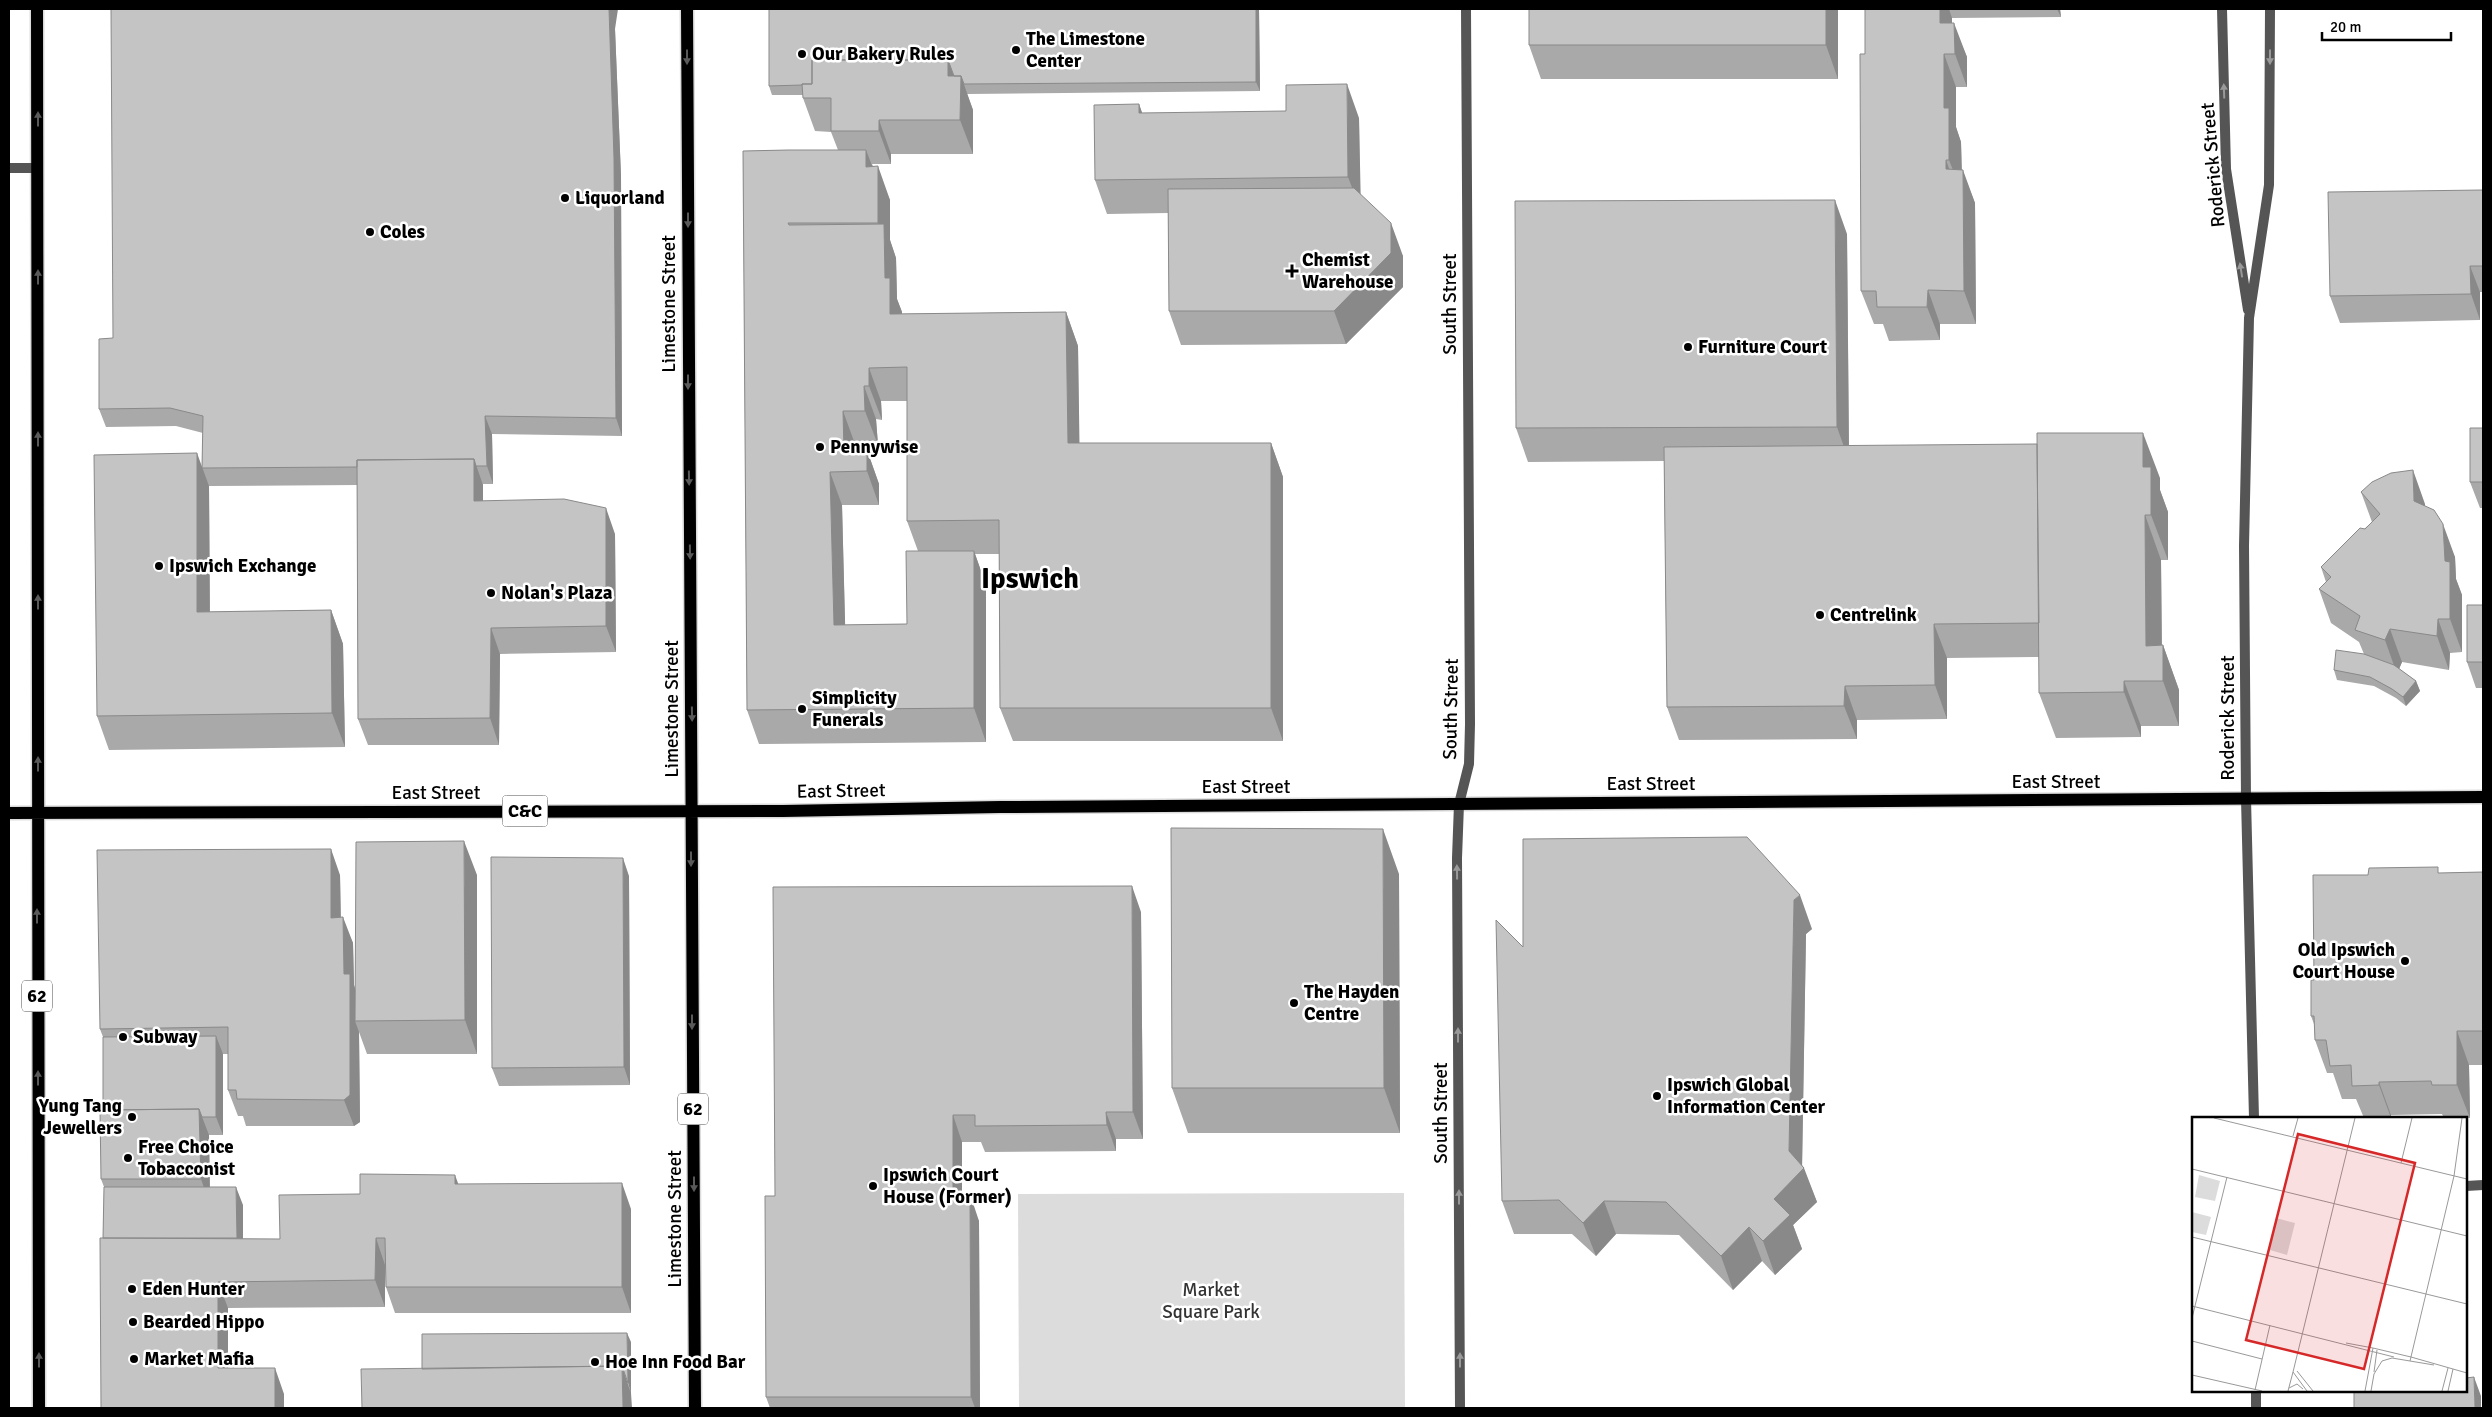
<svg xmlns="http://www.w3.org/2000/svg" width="2492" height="1417" font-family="Signika,sans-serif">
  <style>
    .green { fill: #dcdcdc }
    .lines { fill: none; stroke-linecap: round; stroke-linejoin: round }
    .primary-casing { stroke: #dbdbdb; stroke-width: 15 }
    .minor { stroke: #555; stroke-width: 10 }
    .tertiary { stroke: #555; stroke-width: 10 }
    .primary { stroke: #000; stroke-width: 12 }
    .wall { fill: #a9a9a9; fill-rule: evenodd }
    .shaded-wall { fill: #898989 }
    .building { fill: #c4c4c4; stroke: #898989 }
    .oneway { fill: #595959 }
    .oneway2 { fill: #999 }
    .poi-dot { fill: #000; stroke: #fff; stroke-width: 2 }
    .labels { text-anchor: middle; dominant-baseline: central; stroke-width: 5; stroke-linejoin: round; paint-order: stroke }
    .shield { fill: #fff; stroke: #4c4c4c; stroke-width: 1 }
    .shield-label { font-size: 18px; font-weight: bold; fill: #000 }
    .poi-label { font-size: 19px; font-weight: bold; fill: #000; stroke: #fff; text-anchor: start }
    .street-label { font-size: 19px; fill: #000; stroke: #fff }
    .park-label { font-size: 19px; fill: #333; stroke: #fff }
    .town-label { font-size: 29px; font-weight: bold; fill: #000; stroke: #fff }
    .inset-road { fill: none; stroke: #999; stroke-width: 1 }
    .view { fill: #d62828; fill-opacity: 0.15; stroke: #d62828; stroke-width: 2.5 }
    .inset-edge { fill: none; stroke: #000; stroke-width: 2.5 }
  </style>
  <rect width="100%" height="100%" fill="#fff"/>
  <!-- green -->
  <path class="green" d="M1404,1193L1405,1408H1019L1018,1194Z"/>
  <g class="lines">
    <defs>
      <path id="primary" d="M37,9L39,1408
        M687,9L695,1408
        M9,813L783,811L1000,807L2483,797"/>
    </defs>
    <!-- primary casing -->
    <use href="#primary" class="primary-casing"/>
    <!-- minor -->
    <path class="minor" d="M9,168H38
      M2466,1186L2483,1185
      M1460,1408L1457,858L1459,804L1469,764L1470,724L1466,9"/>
    <!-- tertiary -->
    <path class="tertiary" d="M2222,9L2226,169L2248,310
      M2254,1118L2246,799L2244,546L2249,318L2269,185L2270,9
      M2256,1391V1408"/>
    <!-- primary -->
    <use href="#primary" class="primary"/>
  </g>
  <!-- wall -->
  <path class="wall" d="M769,9H1259L1260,91L967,94L973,110V154H891V164H872L890,200V240L896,258L897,299L902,312V314L1066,312L1078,346L1079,443H1271L1283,477V741H1013L1000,708L999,554H975L986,585V742L759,744L747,710L743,151L838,150L831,132L815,131L803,98V95H772L769,86ZM881,401H907V521L918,551L907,624L845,625L842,505H879V484L867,450H855V444L878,445L876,419L882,420Z
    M1529,9H1838V79H1541L1529,45Z
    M1865,9H2060L2061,17L1952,18V23L1967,57V87H1956V127L1961,142L1962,170L1975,203L1976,324H1940V340L1889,341L1883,324H1874L1861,291L1865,54Z
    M615,29L621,176L622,436L492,434L493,484H483V501L615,534L616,652L500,654L499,745H368L358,719L357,485L209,486L210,612L331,610L343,644L345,747L109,750L97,716L202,468L203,433L176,426L106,427L99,409L113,338Z
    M1139,104L1142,113L1359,118L1360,194L1403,256V287L1346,344L1181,345L1169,311L1168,213L1107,214L1095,180Z
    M2483,190V292H2480V320L2340,323L2330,296Z
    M1847,234L1849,445L2160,478V490L2168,512V560H2161L2162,645H2163L2179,690V726H2141V737L2056,738L2039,693V657L1947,658V719L1857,720V739L1679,740L1667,707L1664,461L1528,462L1516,428Z
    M2483,428V508H2480L2470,482Z
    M2361,492L2425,504V506L2455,557L2456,579L2462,595V652L2450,653L2449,670L2402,662L2399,669L2416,681L2420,691L2406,706L2396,698L2374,686L2337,680L2334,670L2364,654L2359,642L2331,623L2319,589L2326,582L2321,567L2372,522Z
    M2483,605V688H2476L2467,662Z
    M2483,872V1065H2469L2470,1118H2444L2442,1114L2391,1115V1118H2364L2356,1099H2342L2333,1073H2327L2315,1040L2314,1024L2311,1016L2314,980L2368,875Z
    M1399,874L1400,1133H1188L1172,1088Z
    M340,875L341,917L353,943L354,985L355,990L477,875V1054H367L359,1032L360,1122L354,1126H246L243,1116H238L228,1090V1054H222L223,1135H209L210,1187L243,1205V1239H280L360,1194L458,1184L631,1209V1313H395L386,1287L385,1265V1307L228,1308V1368L284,1394V1408H101L104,1187L101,1179L103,1110V1037L100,1029Z
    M629,876L630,1085L499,1086L492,1068Z
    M1141,912L1143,1139H1116V1151L985,1152L981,1142H962V1195L979,1221L980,1408H770L766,1397L775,1196Z
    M1812,929L1806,934L1802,1165L1817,1202L1793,1225L1802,1249L1775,1275L1762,1261L1733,1290L1679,1235L1616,1234L1596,1256L1572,1234H1514L1502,1201L1523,947Z"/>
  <!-- shaded-wall -->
  <path class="shaded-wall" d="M609,9H618L615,29L621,176L622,436L616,418Z
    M1256,9H1259L1260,91L1256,82Z
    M1826,9H1838V79L1826,45Z
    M1940,9H1949L1952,18V54L1940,23Z
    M2057,9H2060L2061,17Z
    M1954,23L1967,57V87L1955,54Z
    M1944,54L1956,87V127L1961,142L1962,193L1949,160L1944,108Z
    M948,60L960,94L948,76Z
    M961,76L973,110V154L960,120Z
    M1347,84L1359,118L1361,211L1348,177Z
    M1139,104L1151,138L1139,113Z
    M879,120L891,154V164L879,131Z
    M866,150L878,181V166L890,200V240L896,258L897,299L902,312V348L890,314L885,278V241L878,223L866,167Z
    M1946,160L1958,194L1946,169Z
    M1963,170L1975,203L1976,324L1964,291Z
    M1835,200L1847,234L1849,461L1837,427Z
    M1391,223L1403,256V287L1346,344L1334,311Z
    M2470,266L2480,292V320L2471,294Z
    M1928,290L1940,324V340L1927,307Z
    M1066,312L1078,346L1080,477L1068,443Z
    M869,368L881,401L882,420L869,386Z
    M864,386L876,419L878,445L865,411Z
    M843,411L855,444L856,471L844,451Z
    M485,416L492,434L493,484L487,466Z
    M2143,433L2160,478V490L2168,512V560L2151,515L2143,467Z
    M1271,443L1283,477V741L1271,708Z
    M867,450L879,484V505L867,471Z
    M197,453L209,486L210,645L197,612Z
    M474,459L483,485V527L474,501Z
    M2413,470L2425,504L2426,535L2414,501Z
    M830,472L842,505L846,658L834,625Z
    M606,508L615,534L616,652L606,626Z
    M2145,515L2161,560L2162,681L2146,646Z
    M2443,524L2455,557L2456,579L2462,595V652L2450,619L2445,561Z
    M974,551L986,585V742L974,708Z
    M331,610L343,644L345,747L332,713Z
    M2438,619L2450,653L2449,670L2437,636Z
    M1934,624L1947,658V719L1935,685Z
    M491,628L500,654L499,745L490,718Z
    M2390,629L2402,662L2397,674L2385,640Z
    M2163,645L2179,690V726L2163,681Z
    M2124,681L2141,726V737L2124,692Z
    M2416,681L2420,691L2406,706L2403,697Z
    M1845,686L1857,720V739L1844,706Z
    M1383,829L1399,874L1400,1133L1384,1088Z
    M464,841L477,875V1054L465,1020Z
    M331,849L340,875L341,944L331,918Z
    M623,858L629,876L630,1085L624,1067Z
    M1132,886L1141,912L1143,1139L1133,1112Z
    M1800,895L1812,929L1806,934L1802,1171L1804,1168L1817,1202L1793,1225L1802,1249L1775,1275L1763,1241L1774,1199L1789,1151L1794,900Z
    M343,917L353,943L354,985L359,1000L355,1021L359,1032L360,1122L354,1126L344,1100V974Z
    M2457,1031L2469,1065L2470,1118L2457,1085Z
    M216,1036L223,1054V1135L216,1117Z
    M2379,1082L2391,1115V1118L2379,1085Z
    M199,1109L209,1135L210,1205L201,1179Z
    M1106,1112L1116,1139V1151L1107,1125Z
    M953,1115L962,1142V1221L953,1195Z
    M455,1175L465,1202L455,1184Z
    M622,1183L631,1209V1313L622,1287Z
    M236,1187L243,1205V1265L237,1247Z
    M970,1194L979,1221L980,1408H975L971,1397Z
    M1604,1201L1616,1234L1596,1256L1583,1223Z
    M1749,1227L1762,1261L1733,1290L1721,1256Z
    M376,1238L385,1265V1307L375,1280Z
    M218,1282L228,1308V1394L218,1368Z
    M627,1333L631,1342V1393L628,1383Z
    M622,1366L631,1393L632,1408H623Z
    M275,1368L284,1394V1408H275Z
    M2474,1377L2481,1396V1408H2475Z"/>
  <!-- building -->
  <path class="building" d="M111,9H609L614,158L616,418L485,416L487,466H476L474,459L357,460V467L202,468L203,416L170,408L99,409V339L113,338Z
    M769,9H1256V82L964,84L961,76H954L948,60H812V84H802V85L769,86Z
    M1529,9H1826V45H1529Z
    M1865,9H1940V23H1954L1955,54H1944V108H1949V160H1946V169L1963,170L1964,291L1928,290L1927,307H1877L1876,291H1861L1860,54H1865Z
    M812,60H948V76H961L960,120H879V131H831V98H803L802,84H812Z
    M1347,84L1348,177L1095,180L1094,105L1139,104V113L1286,111V85Z
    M788,150H866V167L878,166V223H788L789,225L884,224L885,278H890V314L1066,312L1068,443H1271V708H1000L999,520L907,521V367L869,368V386H864L865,411H843L844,451L867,450V471L830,472L834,625L907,624L906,551H974V708L747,710L743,151Z
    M1354,188L1391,223V253L1334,311H1169L1168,189Z
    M2483,190V266H2470L2471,294L2330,296L2328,192Z
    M1835,200L1837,427L1516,428L1515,201Z
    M2470,428H2483V482H2470Z
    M2037,433H2143V467H2151V515H2145L2146,646L2163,645V681H2124V692L2039,693Z
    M2037,444L2039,623L1934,624L1935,685L1845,686L1844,706L1667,707L1664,447Z
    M197,453V612L331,610L332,713L97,716L94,455Z
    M474,459V501L564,499L606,508V626L491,628L490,718L358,719L357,460Z
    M2413,470L2414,501L2434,510L2443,524L2445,561L2450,562V619H2438L2437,636L2390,629L2385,640L2355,630L2360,616L2319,589L2331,577L2321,567L2360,528L2365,529L2380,514L2361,492L2372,482L2391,473Z
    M2467,605H2483V662H2467Z
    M2336,650L2364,654L2394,665L2416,681L2403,697L2392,689L2370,677L2334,670Z
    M1171,828L1383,829L1384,1088H1172Z
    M1747,837L1800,895L1794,900L1789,1151L1804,1168L1774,1199L1790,1215L1763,1241L1749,1227L1721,1256L1666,1202L1604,1201L1583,1223L1559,1200L1502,1201L1496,920L1523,947V839Z
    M464,841L465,1020L355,1021L356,842Z
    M331,849V918L343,917L344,974H350V1095L344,1100L237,1099L236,1090H228V1027L100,1029L97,850Z
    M491,857L623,858L624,1067L492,1068Z
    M2438,867V873L2483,872V1031H2457V1085H2432L2431,1081L2379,1082V1085L2352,1086L2351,1065L2330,1066L2326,1040H2315L2314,1016H2311V980H2314L2313,875H2368L2369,868Z
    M1132,886L1133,1112H1106L1107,1125L975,1126V1115H953V1195L970,1194L971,1397H766L765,1196H775L773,887Z
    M216,1036V1117H202L199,1109L103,1110V1037Z
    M199,1109L201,1179H101L100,1110Z
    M360,1174L455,1175V1184L622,1183V1287H386L385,1238H376L375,1280L218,1282V1368H275V1408H101L100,1238L280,1239L279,1195L360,1194Z
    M104,1187H236L237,1238H103Z
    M627,1333L628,1383L622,1366L422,1369V1334Z
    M622,1366L623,1408H362L361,1369Z
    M2474,1377L2475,1408H2354V1391H2466V1378Z"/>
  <!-- one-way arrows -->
  <defs><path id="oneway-solid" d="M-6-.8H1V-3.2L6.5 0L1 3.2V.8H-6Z" transform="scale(1.25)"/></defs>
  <g class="oneway">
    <use href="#oneway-solid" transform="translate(687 57) rotate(90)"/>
    <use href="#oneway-solid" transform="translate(38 119) rotate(-90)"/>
    <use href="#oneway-solid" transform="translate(688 220) rotate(90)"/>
    <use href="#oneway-solid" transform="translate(38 277) rotate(-90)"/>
    <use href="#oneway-solid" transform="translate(688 382) rotate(90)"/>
    <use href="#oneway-solid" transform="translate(38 439) rotate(-90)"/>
    <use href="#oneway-solid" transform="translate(689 478) rotate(89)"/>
    <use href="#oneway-solid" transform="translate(690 552) rotate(89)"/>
    <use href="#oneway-solid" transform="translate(38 602) rotate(-90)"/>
    <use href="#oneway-solid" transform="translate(692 714) rotate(89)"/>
    <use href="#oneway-solid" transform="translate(38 764) rotate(-90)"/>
    <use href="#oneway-solid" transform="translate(691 859) rotate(90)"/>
    <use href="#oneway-solid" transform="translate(37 916) rotate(-90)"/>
    <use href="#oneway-solid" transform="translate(692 1022) rotate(90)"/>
    <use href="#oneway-solid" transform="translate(38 1078) rotate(-90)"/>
    <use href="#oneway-solid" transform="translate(694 1184) rotate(90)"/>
    <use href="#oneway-solid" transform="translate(39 1360) rotate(-90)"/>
  </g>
  <g class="oneway2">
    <use href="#oneway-solid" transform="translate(2270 57) rotate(90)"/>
    <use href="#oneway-solid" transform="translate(2224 91) rotate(-92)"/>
    <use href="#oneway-solid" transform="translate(2241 270) rotate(-99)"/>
    <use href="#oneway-solid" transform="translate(1457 872) rotate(-91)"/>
    <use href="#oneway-solid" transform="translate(1458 1035) rotate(-90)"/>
    <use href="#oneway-solid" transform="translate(1459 1197) rotate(-90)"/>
    <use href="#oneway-solid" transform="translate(1460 1360) rotate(-90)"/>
  </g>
  <!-- markers -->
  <g class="poi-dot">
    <circle cx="1016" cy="50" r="5"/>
    <circle cx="802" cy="54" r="5"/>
    <circle cx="565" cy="198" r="5"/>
    <circle cx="370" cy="232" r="5"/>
    <path d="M1289.5 263.5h5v5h5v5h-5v5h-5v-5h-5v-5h5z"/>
    <circle cx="1688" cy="347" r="5"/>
    <circle cx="820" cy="447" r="5"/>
    <circle cx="159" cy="566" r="5"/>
    <circle cx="491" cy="593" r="5"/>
    <circle cx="1820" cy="615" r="5"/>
    <circle cx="802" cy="709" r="5"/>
    <circle cx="2405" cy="961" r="5"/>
    <circle cx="1294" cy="1003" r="5"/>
    <circle cx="123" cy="1037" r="5"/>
    <circle cx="1657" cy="1096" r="5"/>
    <circle cx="132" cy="1117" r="5"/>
    <circle cx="128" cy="1158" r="5"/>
    <circle cx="873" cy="1186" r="5"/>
    <circle cx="132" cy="1289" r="5"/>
    <circle cx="133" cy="1322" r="5"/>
    <circle cx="134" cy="1359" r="5"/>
    <circle cx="595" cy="1362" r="5"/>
  </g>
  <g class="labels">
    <!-- shield labels -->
    <g class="shield">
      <rect x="502.5" y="795.5" width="45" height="31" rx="4"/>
      <rect x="22" y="980.5" width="30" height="31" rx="4"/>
      <rect x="678" y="1093.5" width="30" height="31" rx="4"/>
    </g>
    <g class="shield-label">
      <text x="525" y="811">C&amp;C</text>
      <text x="37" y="996">62</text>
      <text x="693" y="1109">62</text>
    </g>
    <!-- poi labels -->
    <g class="poi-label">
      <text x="1026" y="39">The Limestone<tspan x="1026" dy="22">Center</tspan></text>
      <text x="812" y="54">Our Bakery Rules</text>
      <text x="575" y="198">Liquorland</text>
      <text x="380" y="232">Coles</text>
      <text x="1302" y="260">Chemist<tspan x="1302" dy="22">Warehouse</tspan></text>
      <text x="1698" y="347">Furniture Court</text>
      <text x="830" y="447">Pennywise</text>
      <text x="169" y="566">Ipswich Exchange</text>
      <text x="501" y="593">Nolan's Plaza</text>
      <text x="1830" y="615">Centrelink</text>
      <text x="812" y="698">Simplicity<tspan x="812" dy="22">Funerals</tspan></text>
      <text x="2395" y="950" text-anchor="end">Old Ipswich<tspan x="2395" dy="22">Court House</tspan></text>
      <text x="1304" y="992">The Hayden<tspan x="1304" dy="22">Centre</tspan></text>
      <text x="133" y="1037">Subway</text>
      <text x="1667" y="1085">Ipswich Global<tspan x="1667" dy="22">Information Center</tspan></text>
      <text x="122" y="1106" text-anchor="end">Yung Tang<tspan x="122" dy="22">Jewellers</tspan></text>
      <text x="138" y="1147">Free Choice<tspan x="138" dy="22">Tobacconist</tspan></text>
      <text x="883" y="1175">Ipswich Court<tspan x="883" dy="22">House (Former)</tspan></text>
      <text x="142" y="1289">Eden Hunter</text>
      <text x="143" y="1322">Bearded Hippo</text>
      <text x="144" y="1359">Market Mafia</text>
      <text x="605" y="1362">Hoe Inn Food Bar</text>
    </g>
    <!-- street labels -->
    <g class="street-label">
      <text transform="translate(2213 165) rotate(-95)">Roderick Street</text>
      <text transform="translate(669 304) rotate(-90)">Limestone Street</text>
      <text transform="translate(1450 304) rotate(-90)">South Street</text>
      <text transform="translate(672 709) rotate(-90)">Limestone Street</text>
      <text transform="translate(1451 709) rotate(-89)">South Street</text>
      <text transform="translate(2228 718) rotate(-90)">Roderick Street</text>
      <text x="2056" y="782">East Street</text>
      <text x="1651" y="784">East Street</text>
      <text x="1246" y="787">East Street</text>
      <text transform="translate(841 791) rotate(-1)">East Street</text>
      <text x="436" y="793">East Street</text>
      <text transform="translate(1441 1113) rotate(-90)">South Street</text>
      <text transform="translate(675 1219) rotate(-90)">Limestone Street</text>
    </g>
    <!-- park labels -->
    <g class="park-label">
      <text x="1211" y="1290">Market<tspan x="1211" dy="22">Square Park</tspan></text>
    </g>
    <!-- town labels -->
    <g class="town-label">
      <text x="1030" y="578">Ipswich</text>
    </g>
  </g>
  <!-- overview -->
  <g transform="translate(2192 1117)">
    <rect width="275" height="275" fill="#fff"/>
    <path d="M7,58L28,64L23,84L3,80ZM0,95L19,100L14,118L0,115ZM84,101L103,106L95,138L78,133Z" fill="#dcdcdc"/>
    <path class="inset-road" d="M22,1L275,62M101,19L106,1M209,46L220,1M0,52L275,119M262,59L270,1M0,120L275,187M0,189L202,240M0,201L35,60M0,224L70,242M154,226L181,231M219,240L275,256M218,244L242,248M105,254L121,274M182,255L185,233M0,258L70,274M97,271L105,267L111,272M63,273L78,208M96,274L101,255M115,274L101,255L163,1M173,274L181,231L219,240M179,274L182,257L190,244L200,241L218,244L262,59M250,274L256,251M256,274L261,252"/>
    <path class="view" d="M106,17L223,46L172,252L54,223Z"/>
    <rect width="275" height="275" class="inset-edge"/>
  </g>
  <!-- border -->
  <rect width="2492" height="1417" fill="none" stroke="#000000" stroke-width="20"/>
  <!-- scale -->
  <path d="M2322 32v8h129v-8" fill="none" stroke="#000000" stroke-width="2.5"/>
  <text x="2330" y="32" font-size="15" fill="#000000" stroke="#ffffff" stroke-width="4" paint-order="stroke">20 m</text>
</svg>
